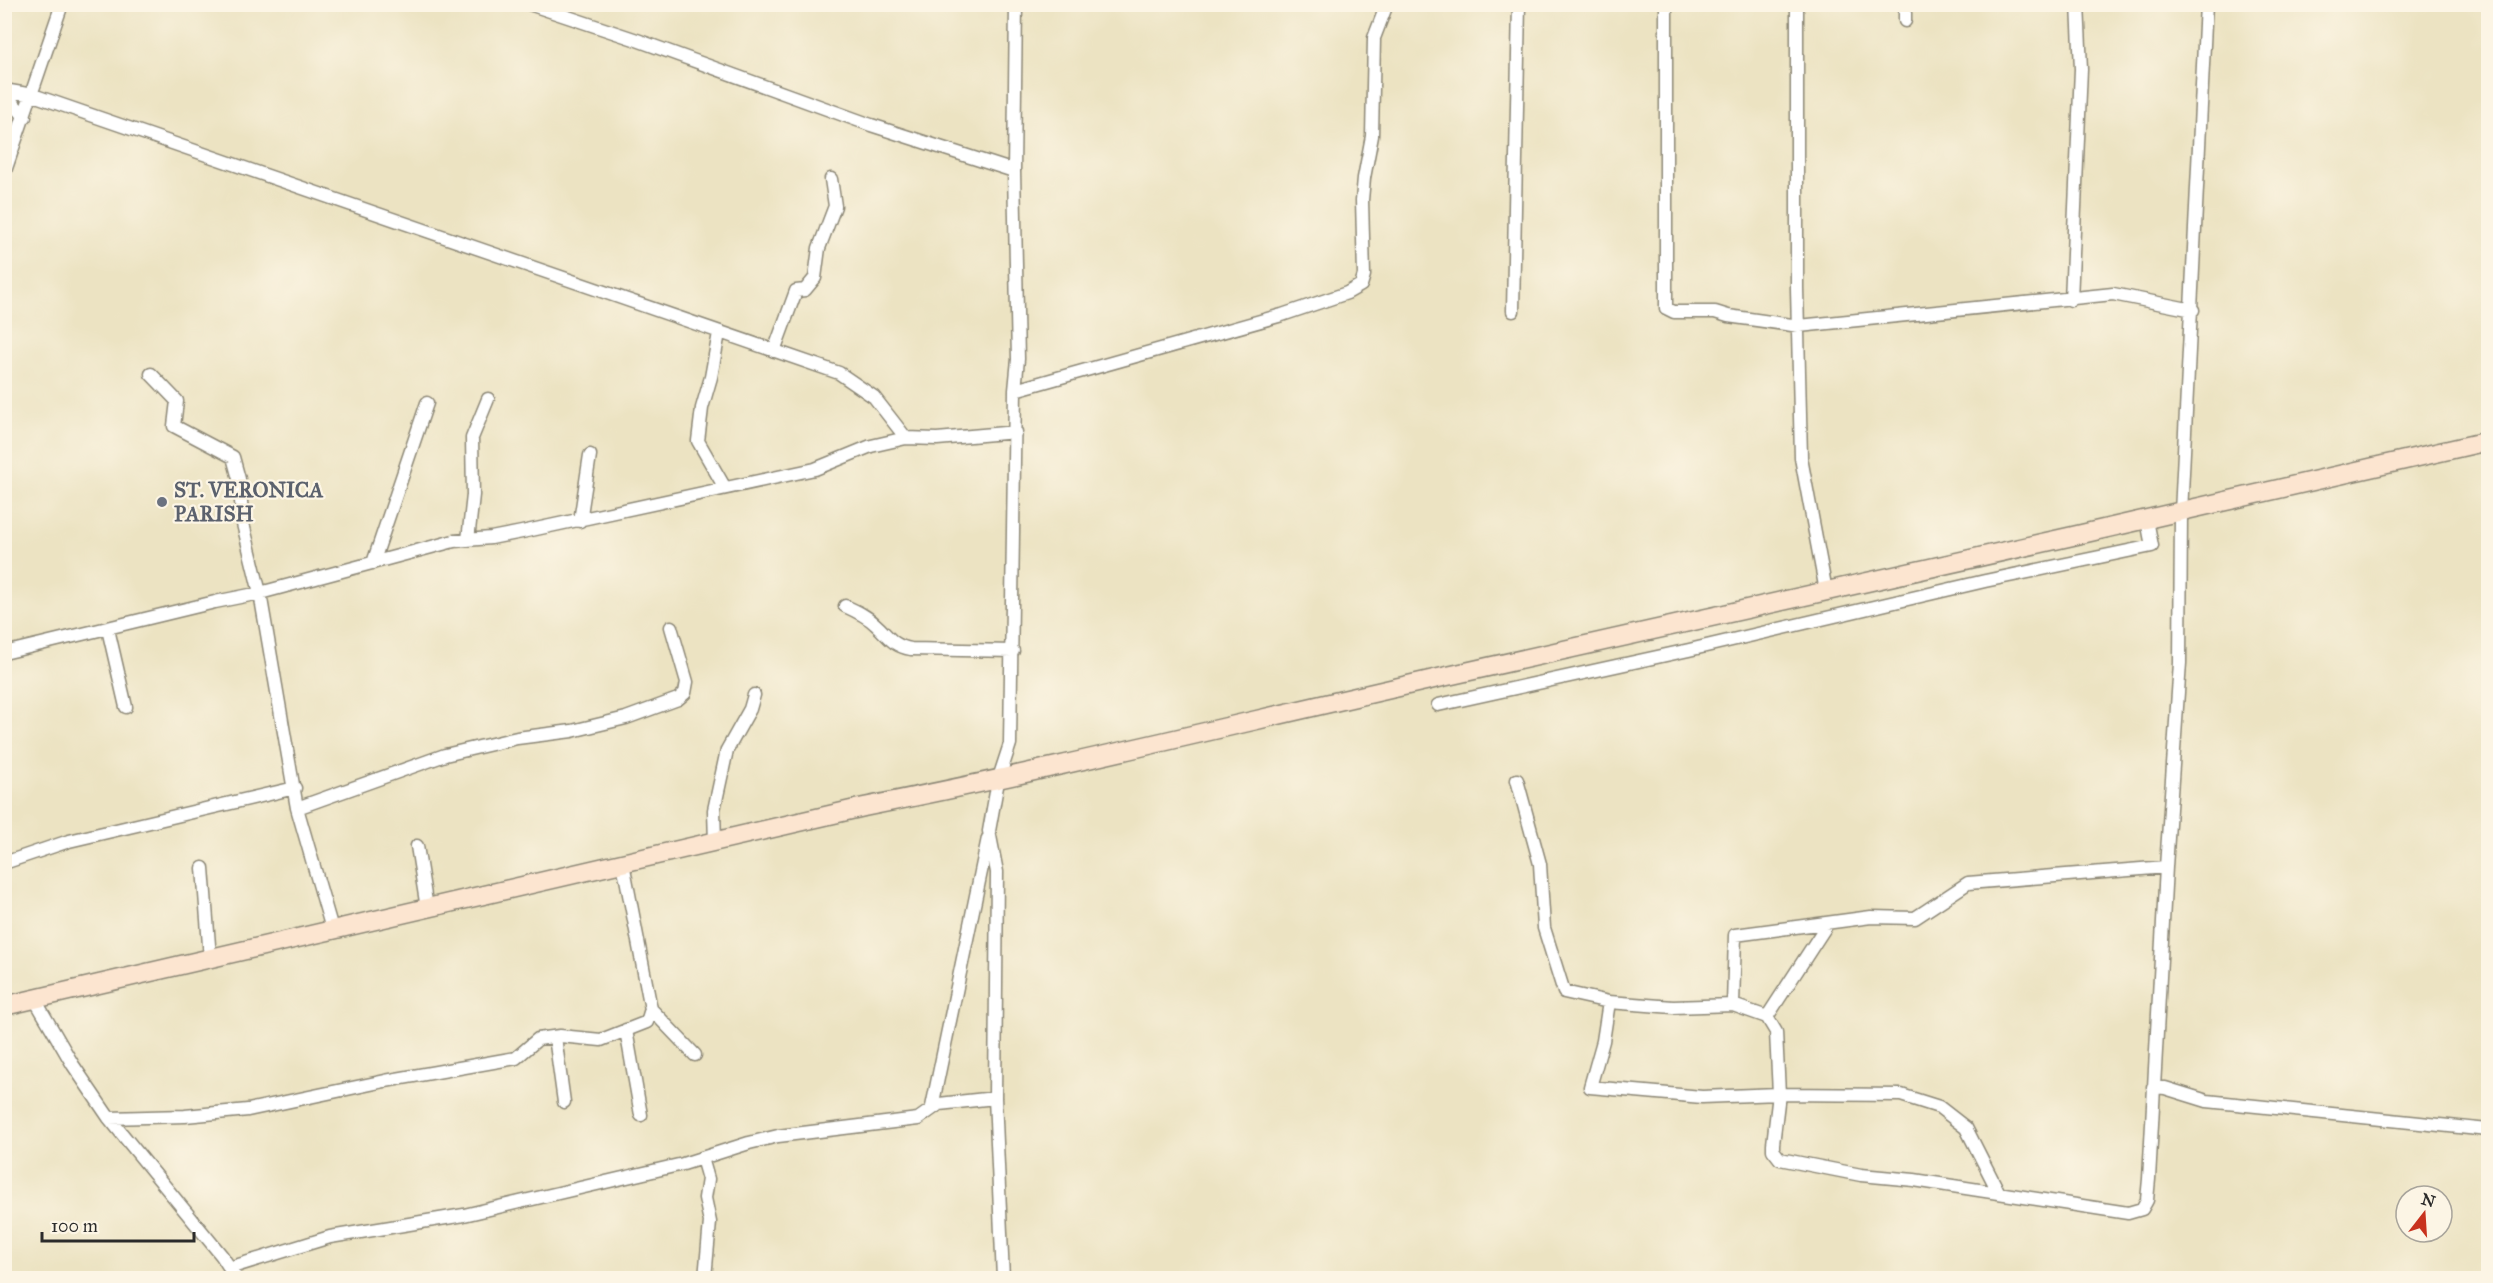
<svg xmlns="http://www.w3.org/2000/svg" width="2493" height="1283" font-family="'IM FELL Great Primer',serif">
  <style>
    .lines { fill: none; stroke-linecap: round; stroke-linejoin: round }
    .street-casing { stroke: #8c8776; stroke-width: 15 }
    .secondary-casing { stroke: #8c8776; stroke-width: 21 }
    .street { stroke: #fff; stroke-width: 12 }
    .secondary { stroke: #fce5d0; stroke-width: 18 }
    .worship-dot { fill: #6b7280; stroke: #fcf5e5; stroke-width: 2 }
    .labels { text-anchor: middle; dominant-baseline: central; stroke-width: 4.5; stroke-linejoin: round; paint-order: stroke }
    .worship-label { font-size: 21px; font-weight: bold; fill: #5b616d; stroke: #fcf5e5; text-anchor: start }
  </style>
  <rect width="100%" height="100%" fill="#fcf5e5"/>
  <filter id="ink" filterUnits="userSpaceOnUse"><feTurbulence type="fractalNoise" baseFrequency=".0167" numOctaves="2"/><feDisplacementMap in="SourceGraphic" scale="12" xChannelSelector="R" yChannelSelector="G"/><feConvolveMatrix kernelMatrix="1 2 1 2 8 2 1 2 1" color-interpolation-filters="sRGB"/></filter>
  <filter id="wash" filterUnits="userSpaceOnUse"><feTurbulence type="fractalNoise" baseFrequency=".008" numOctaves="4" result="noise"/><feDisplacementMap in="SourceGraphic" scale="24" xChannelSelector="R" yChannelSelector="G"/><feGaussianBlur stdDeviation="1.35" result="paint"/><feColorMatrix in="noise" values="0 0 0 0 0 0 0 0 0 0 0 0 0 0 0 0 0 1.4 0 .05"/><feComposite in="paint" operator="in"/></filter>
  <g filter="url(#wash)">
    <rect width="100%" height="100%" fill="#ece3c2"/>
  </g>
  <g filter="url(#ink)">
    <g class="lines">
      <defs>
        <path id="street" d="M529,4L637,40L871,125L1014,171
          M1666,4V308L1674,312H1715L1728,316L1799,326L2113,294L2193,310
          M1797,4V288L1801,458L1826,591
          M1905,21V4
          M4,90L33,95L839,373L874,397L906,438
          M4,93L25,117
          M4,174L62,4
          M2071,300L2081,69L2078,4
          M1513,311L1519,4
          M719,333L711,377L702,408L698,441L725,488
          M774,351L796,291L805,290L815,278L819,248L835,206L831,179
          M151,374L177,401L174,426L233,457L239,479L243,524L260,593L297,808L332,929
          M1015,390L1282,315L1347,293L1361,285L1364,275L1362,200L1364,178L1372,136L1374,38L1387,4
          M580,521L590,455
          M468,540L473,495L472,438L488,399
          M373,563L427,403
          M845,606C856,611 867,616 875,624C889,636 891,645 911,649L1013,651
          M108,629L126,707
          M4,653L215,602L260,593L454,541L491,538L522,532L815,469L871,446L906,438L937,439L1016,432
          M1438,705L1689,650L1985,581L2152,546L2147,520
          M1517,780L1540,864L1544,928L1564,992L1609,1002L1673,1007L1733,1005L1767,1017L1776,1032L1779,1094L1773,1144V1150L1780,1159L1861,1175L1914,1180L2128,1213L2142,1209L2147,1200L2149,1179L2166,867L2180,663L2181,513L2206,4
          M297,808L445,755L517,738L572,731L626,718L678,699L685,693L687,682L671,627
          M715,842L714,810L727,750L750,709L754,695
          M417,846L427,908
          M4,863L69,841L295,788
          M203,868L210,958
          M34,998L73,1065L109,1118L222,1256L236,1278
          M1609,1002L1603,1041L1590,1087L1702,1097L1779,1094L1901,1095L1939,1107L1966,1128L1999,1193
          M1733,1005L1735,935L1871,917L1915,918L1968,883L2166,867
          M651,1009L695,1055
          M1767,1017L1828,923
          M626,1030L641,1115
          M555,1037L564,1102
          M2153,1087L2165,1088L2207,1101L2488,1130
          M932,1107L988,838
          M109,1118L185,1116L248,1110L385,1081L516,1058L538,1039L560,1036L601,1040L647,1022L651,1009L623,863
          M702,1158L708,1179L705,1198L710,1222L705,1278
          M229,1268L330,1237L464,1215L683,1164L749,1143L778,1136L918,1119L939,1104L995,1098
          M1003,1278L995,1098L997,872L989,831L998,781L1010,744L1015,390L1018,359L1014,171L1016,4"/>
        <path id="secondary" d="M4,1006L864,807C1061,768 1256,719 1452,675C1798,598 2143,521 2488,441"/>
      </defs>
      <!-- street casing -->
      <use href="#street" class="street-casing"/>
      <!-- secondary casing -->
      <use href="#secondary" class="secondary-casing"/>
      <!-- street -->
      <use href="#street" class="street"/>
      <!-- secondary -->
      <use href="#secondary" class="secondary"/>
    </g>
  </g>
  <!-- markers -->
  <circle class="worship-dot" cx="162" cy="502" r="6"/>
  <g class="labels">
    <!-- worship labels -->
    <g class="worship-label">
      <text x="174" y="490">ST. VERONICA<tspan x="174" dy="24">PARISH</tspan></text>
    </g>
  </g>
  <!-- margin -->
  <rect width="2493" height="1283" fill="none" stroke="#fcf5e5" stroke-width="24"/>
  <!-- north arrow -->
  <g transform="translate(2424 1214) rotate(17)"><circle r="28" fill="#fcf5e5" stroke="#a8a49b" stroke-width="1.5"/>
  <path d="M0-4.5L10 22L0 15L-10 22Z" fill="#c8321e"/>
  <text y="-9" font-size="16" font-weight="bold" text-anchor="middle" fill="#2b2b2b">N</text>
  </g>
  <!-- scale -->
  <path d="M42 1232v9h152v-9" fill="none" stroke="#2b2b2b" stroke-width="3"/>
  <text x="51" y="1232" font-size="18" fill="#2b2b2b" stroke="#fcf5e5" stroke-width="4.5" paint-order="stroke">100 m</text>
</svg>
